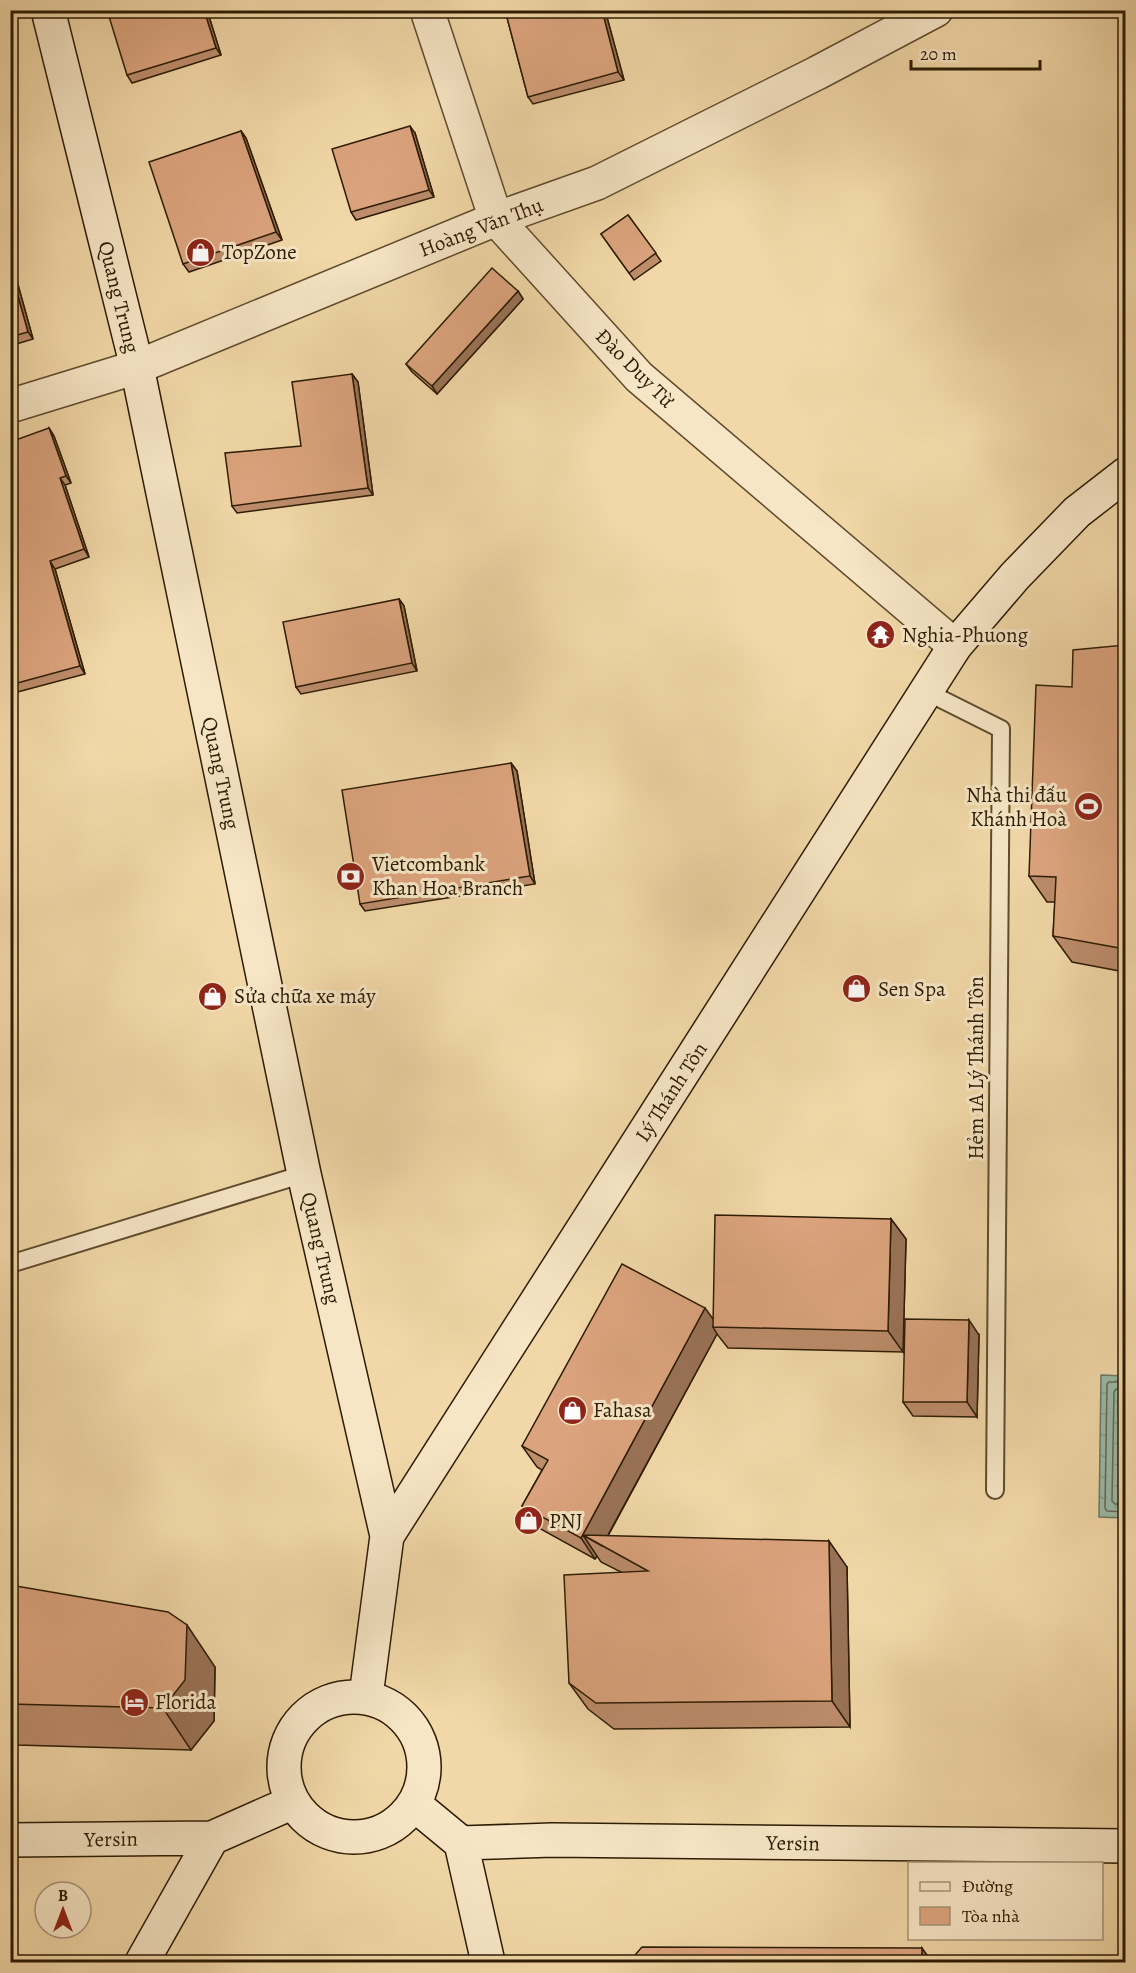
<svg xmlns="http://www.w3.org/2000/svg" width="1136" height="1973" font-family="Alegreya,serif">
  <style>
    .water { fill: url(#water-ripples); stroke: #6f7b66; stroke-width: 1.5 }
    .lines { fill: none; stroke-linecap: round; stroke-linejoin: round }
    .shore { stroke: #646b56; stroke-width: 1.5 }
    .lane-casing { stroke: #5e4b2d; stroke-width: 20 }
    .street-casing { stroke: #5e4b2d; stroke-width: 36 }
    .secondary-casing { stroke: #2c1c04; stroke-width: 36 }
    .lane { stroke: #f7e6c6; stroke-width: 16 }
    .street { stroke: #f7e6c6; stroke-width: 33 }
    .secondary { stroke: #f7e6c6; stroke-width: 33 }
    .wall { fill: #bd8d6c; stroke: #2c1c04; stroke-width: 1.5 }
    .shaded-wall { fill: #9a7358; stroke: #2c1c04; stroke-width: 1.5 }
    .building { fill: #dca47e; stroke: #2c1c04; stroke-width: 1.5 }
    .labels { text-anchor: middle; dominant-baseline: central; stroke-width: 6; stroke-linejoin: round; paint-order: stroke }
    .street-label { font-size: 21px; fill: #2c1c04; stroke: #f7e6c6 }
    .poi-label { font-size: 21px; fill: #2c1c04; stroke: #f7e6c6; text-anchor: start }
  </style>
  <defs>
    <pattern id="water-ripples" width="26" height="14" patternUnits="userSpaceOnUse" patternTransform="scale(1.5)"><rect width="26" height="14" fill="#9bbaa8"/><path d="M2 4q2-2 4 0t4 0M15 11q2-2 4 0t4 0" fill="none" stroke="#869f8f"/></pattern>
  </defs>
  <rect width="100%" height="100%" fill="#f2d8a8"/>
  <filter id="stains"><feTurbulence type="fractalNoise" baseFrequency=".00333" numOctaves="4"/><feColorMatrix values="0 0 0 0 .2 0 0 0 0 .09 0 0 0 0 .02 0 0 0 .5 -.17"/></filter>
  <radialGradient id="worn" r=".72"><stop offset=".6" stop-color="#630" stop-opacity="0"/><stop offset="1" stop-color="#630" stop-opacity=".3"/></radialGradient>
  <!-- water -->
  <path class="water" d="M1101,1375L1125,1376V1518L1099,1517Z"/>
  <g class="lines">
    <!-- shore -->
    <path class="shore" d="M1126,1382H1109L1107,1384L1105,1508L1107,1511L1126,1512
      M1126,1389H1116L1114,1392L1112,1501L1115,1504H1126
      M1126,1398L1123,1401L1121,1492L1126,1495"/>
    <defs>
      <path id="lane" d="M927,692L1001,729L995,1490
        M10,1264L304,1174"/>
      <path id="street" d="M427,10L496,219L639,377L955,646
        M10,406L137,367L496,219L597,183L817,73L936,10"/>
      <path id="secondary" d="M48,10L137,367L304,1174L387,1536L366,1696
        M387,1536L955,646L1015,576L1077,512L1126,474
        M284 1767a70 70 0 1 1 140 0a70 70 0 1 1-140 0Z
        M415,1805L461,1843
        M10,1840L212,1838L291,1803
        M461,1843L552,1840L1126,1846
        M461,1843L488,1962
        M142,1962L212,1838"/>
    </defs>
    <!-- lane casing -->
    <use href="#lane" class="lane-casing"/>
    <!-- street casing -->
    <use href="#street" class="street-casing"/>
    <!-- secondary casing -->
    <use href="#secondary" class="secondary-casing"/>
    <!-- lane -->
    <use href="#lane" class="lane"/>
    <!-- street -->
    <use href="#street" class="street"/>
    <!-- secondary -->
    <use href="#secondary" class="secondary"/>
  </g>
  <!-- wall -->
  <path class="wall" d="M207,10L221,55L132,83L127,75Z
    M505,10H605L624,80L533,104L528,97Z
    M241,131L246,138L282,240L189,272L183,264Z
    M415,133L434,197L356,220L351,212Z
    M628,215L661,261L634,280L601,234Z
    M10,256L33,339L10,346Z
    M518,291L523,299L437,394L412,372L406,364Z
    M352,374L358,382L373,495L237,513L232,506L301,446Z
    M49,428L54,436L71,483L65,485L89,557L55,569L85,674L10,694V597L15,596Z
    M399,599L404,606L417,671L301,694L296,687Z
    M1125,645V972L1072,962L1053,936L1055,902H1047L1029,876L1072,687Z
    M511,763L517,771L535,884L365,911L360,904Z
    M891,1219L906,1239L903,1352L728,1348L717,1334L608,1536L847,1567L850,1727L614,1729L588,1709L569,1683L621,1572L601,1562L597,1556L595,1559L537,1527L522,1506L542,1470L537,1467L522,1446L713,1319Z
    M979,1335L977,1417L913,1416L903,1402Z
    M10,1585L215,1667L214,1721L191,1750L17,1745L10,1735Z"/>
  <!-- shaded-wall -->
  <path class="shaded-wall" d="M204,10H207L221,55L216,48Z
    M602,10H605L624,80L618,72Z
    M410,126L415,133L434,197L429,190Z
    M241,131L246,138L282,240L276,232Z
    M10,256L33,339L28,332L10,268Z
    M518,291L523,299L437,394L432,386Z
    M352,374L358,382L373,495L368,488Z
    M49,428L54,436L71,483L66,476Z
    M60,478L65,485L89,557L84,549Z
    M50,561L55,569L85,674L80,666Z
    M399,599L404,606L417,671L412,663Z
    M511,763L517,771L535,884L530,876Z
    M891,1219L906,1239L903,1352L888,1331Z
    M705,1308L719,1327H713L717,1334L602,1546L583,1535L597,1556L595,1559L581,1538Z
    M969,1320L979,1335L977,1417L967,1402Z
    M829,1541L847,1567L850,1727L832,1701Z
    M187,1625L215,1667L214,1721L191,1750L163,1708Z
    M922,1948L932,1962H922Z"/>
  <!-- building -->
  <path class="building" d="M107,10H204L216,48L127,75Z
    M505,10H602L618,72L528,97Z
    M410,126L429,190L351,212L332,149Z
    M241,131L276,232L183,264L149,162Z
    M628,215L656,253L629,273L601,234Z
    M10,268L28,332L10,337Z
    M492,268L518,291L432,386L406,364Z
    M352,374L368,488L232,506L225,453L301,446L292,382Z
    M49,428L66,476L60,478L84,549L50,561L80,666L10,685V597L15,596L10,582V442Z
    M399,599L412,663L296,687L283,622Z
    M1125,645V949L1053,936L1056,877L1029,876L1036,685L1072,687L1073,650Z
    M511,763L530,876L360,904L342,790Z
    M715,1215L891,1219L888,1331L713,1327Z
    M622,1264L705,1308L581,1538L522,1506L548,1460L522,1446Z
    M905,1319L969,1320L967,1402H903Z
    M583,1535L829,1541L832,1701L596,1703L569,1683L564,1575L648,1571Z
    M10,1585L168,1612L187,1625L185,1680L163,1708L10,1704Z
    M642,1947L922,1948V1962H629Z"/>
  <!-- icons -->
  <defs>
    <symbol id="shop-disc" viewBox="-11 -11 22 22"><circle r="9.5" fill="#8f2418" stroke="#f7e6c6"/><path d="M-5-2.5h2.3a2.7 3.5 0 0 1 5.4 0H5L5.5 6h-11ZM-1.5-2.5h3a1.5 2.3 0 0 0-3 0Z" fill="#fff"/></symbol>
    <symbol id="temple-disc" viewBox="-11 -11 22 22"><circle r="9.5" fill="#8f2418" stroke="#f7e6c6"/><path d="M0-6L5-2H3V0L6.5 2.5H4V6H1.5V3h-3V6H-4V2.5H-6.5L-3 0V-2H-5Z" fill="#fff"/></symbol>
    <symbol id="stadium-disc" viewBox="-11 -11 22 22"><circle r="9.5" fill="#8f2418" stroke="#f7e6c6"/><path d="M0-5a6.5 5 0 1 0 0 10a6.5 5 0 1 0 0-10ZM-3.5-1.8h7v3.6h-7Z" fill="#fff"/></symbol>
    <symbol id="bank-disc" viewBox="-11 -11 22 22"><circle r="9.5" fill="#8f2418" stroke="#f7e6c6"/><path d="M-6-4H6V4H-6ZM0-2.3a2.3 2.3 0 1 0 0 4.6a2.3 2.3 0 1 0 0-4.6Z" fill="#fff"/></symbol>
    <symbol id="hotel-disc" viewBox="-11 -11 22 22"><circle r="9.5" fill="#8f2418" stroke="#f7e6c6"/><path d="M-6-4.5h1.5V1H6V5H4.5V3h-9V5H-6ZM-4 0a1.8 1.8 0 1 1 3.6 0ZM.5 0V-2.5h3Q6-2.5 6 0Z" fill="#fff"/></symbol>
  </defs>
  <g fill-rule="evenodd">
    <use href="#shop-disc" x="184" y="236" width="33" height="33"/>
    <use href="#temple-disc" x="864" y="618" width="33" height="33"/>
    <use href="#stadium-disc" x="1072" y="790" width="33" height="33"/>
    <use href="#bank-disc" x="334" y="860" width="33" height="33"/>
    <use href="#shop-disc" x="840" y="972" width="33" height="33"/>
    <use href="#shop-disc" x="196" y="980" width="33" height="33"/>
    <use href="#shop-disc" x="556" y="1394" width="33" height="33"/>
    <use href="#shop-disc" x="512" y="1504" width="33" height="33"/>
    <use href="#hotel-disc" x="118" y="1686" width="33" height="33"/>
  </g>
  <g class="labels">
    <!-- street labels -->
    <g class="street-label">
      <text transform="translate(481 227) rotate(-21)">Hoàng Văn Thụ</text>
      <text transform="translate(119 297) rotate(76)">Quang Trung</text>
      <text transform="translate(635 368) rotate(45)">Đào Duy Từ</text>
      <text transform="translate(221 773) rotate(78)">Quang Trung</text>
      <text transform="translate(976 1068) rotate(-90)">Hẻm 1A Lý Thánh Tôn</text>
      <text transform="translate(671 1092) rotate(-57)">Lý Thánh Tôn</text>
      <text transform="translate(321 1248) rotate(77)">Quang Trung</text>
      <text transform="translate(111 1839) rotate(-1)">Yersin</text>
      <text transform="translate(793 1843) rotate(1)">Yersin</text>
    </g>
    <!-- poi labels -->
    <g class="poi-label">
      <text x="222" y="252">TopZone</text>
      <text x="902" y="635">Nghia-Phuong</text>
      <text x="1067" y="795" text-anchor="end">Nhà thi đấu<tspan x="1067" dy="24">Khánh Hoà</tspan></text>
      <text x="372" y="864">Vietcombank<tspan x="372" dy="24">Khan Hoa Branch</tspan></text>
      <text x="878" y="989">Sen Spa</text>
      <text x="234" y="996">Sửa chữa xe máy</text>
      <text x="593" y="1410">Fahasa</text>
      <text x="549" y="1521">PNJ</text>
      <text x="155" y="1702">Florida</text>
    </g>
  </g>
  <!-- margin -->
  <rect width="1136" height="1973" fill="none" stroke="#f2d8a8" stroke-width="36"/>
  <rect x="12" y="12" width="1112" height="1949" fill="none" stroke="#2c1c04" stroke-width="3"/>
  <rect x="18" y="18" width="1100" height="1937" fill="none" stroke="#2c1c04" stroke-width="1.5"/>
  <!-- legend -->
  <rect x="908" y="1862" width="195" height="78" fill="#f7e6c6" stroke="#a69578" stroke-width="1.5"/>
  <rect x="920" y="1882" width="30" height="9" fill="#f7e6c6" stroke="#a69578" stroke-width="1.5"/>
  <text x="962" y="1892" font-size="18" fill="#2c1c04">Đường</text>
  <rect x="920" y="1907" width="30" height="18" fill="#dca47e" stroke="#a69578" stroke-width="1.5"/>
  <text x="962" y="1922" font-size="18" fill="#2c1c04">Tòa nhà</text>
  <!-- north arrow -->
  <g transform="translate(63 1910)"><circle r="28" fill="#f7e6c6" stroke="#a69578" stroke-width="1.5"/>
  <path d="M0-4.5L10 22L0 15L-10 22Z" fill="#8f2418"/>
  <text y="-9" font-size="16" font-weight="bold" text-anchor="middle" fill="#2c1c04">B</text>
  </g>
  <!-- scale -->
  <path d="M911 60v9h129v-9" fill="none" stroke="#2c1c04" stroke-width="3"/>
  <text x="920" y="60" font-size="18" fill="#2c1c04" stroke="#f7e6c6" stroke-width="4.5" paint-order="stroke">20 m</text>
  <rect width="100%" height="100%" filter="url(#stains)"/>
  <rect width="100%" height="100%" fill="url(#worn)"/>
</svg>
